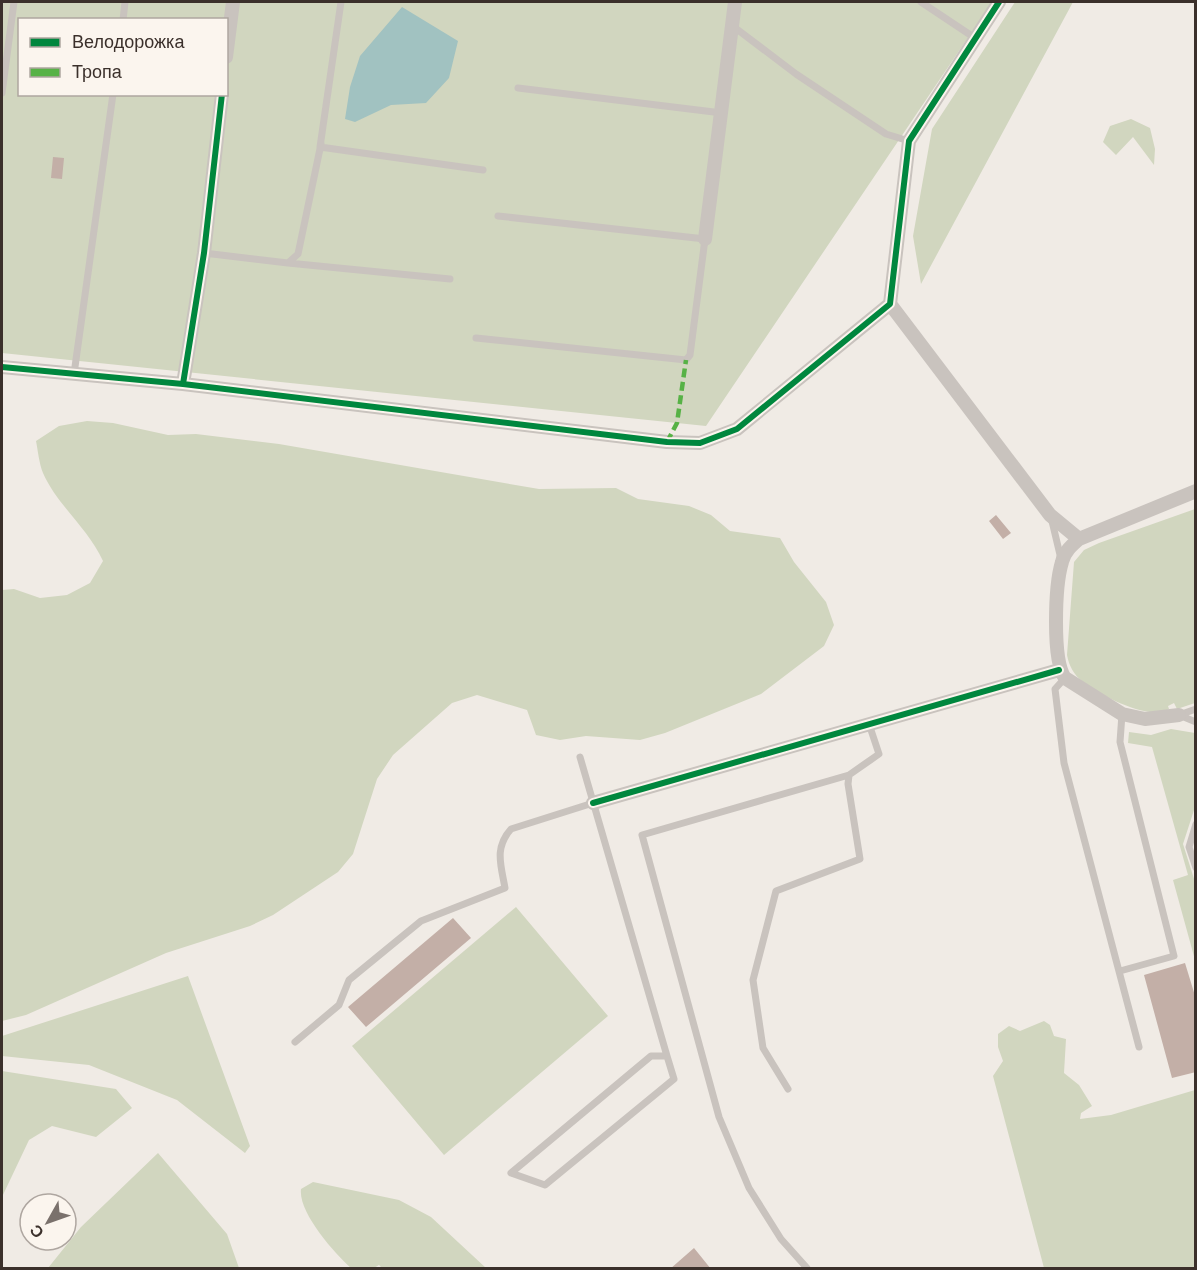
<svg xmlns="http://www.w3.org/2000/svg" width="1197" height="1270" font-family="'DM Sans',sans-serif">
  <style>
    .green { fill: #d1d6bf; fill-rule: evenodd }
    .water { fill: #a1c2c1 }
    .building { fill: #c3afa7 }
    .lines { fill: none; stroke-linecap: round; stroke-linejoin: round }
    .service { stroke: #c9c3be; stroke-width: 7 }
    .minor { stroke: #c9c3be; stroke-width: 14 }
    .quiet { stroke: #57b246; stroke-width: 4.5; stroke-dasharray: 9 4.5; stroke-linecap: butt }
    .cycleway-casing { stroke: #fbf5ee; stroke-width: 10 }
    .cycleway { stroke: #00873e; stroke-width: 6 }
  </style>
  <rect width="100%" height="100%" fill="#f0ebe5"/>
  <!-- green -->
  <path class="green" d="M2,2H992L706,426L2,353ZM20,20H226V94H20Z
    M1015,2H1073L921,284L913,236L932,129Z
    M1131,119L1150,128L1155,149L1154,165L1133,137L1116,155L1103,142L1110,126Z
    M87,421L113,423L168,435L196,434L279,444L539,489L616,488L638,499L689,506L711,515L730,531L780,538L794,562L826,602L834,625L824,646L761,694L665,733L640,740L586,736L560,740L536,735L527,710L477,695L452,703L393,755L377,779L353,854L338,872L273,915L250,926L166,953L26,1015L2,1021V590L14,589L40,598L67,595L90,583L103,561C88,528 57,505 43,473C39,463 38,451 36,441L59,426Z
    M1195,509V703L1177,709L1174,703L1168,706L1169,709C1151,722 1099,695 1083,682C1074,675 1069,666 1067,655L1074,562L1084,550L1099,543Z
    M1171,729L1195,733V807L1183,844L1195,882V960L1173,880L1188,875L1152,747L1128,743L1129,732L1151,735Z
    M516,907L608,1016L444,1155L352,1046Z
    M188,976L250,1146L245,1153L177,1100L89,1065L2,1056V1036Z
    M1044,1021L1050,1025L1054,1036L1066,1039L1064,1073L1079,1085L1092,1106L1081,1113L1080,1119L1111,1115L1195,1090V1268H1044L993,1076L1003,1061L998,1047V1034L1009,1026L1020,1031Z
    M2,1071L116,1089L132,1108L96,1137L52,1126L29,1140L2,1197Z
    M158,1153L227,1234L239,1268H48L81,1227Z
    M313,1182L399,1200L431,1217L486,1268H382L379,1265L374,1268H351C334,1253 298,1212 301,1189Z"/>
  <!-- water -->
  <path class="water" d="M402,7L458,41L449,78L426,103L391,105L355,122L345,119L350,87L360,56Z"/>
  <!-- building -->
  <path class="building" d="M53,157L64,158L62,179L51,178Z
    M996,515L1011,533L1003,539L989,521Z
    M453,918L471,938L366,1027L348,1007Z
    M1185,963L1196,999V1072L1172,1078L1144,975Z
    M694,1248L711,1269H670Z"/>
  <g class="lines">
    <!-- service -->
    <path class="service" d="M341,2L320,147L483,170
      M921,2L975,38
      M123,20L125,2
      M734,27L796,74L886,134L909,141
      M518,88L722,113
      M2,93L14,2
      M321,144L298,254L288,263L450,279
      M204,253L288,263
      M476,338L686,360L690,355L705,239L498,216
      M74,374L113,94
      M1051,517L1061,559
      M1065,678L1055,689L1064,763L1139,1047
      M1196,709L1179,715L1196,722
      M580,757L667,1056H651L511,1173L545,1185L674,1079L667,1056
      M1196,824L1189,847L1196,868
      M1120,971L1174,956L1120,742L1122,714
      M295,1042L339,1005L349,980L421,921L505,888C501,865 494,848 511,829L593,803
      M788,1089L763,1048L753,980L776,891L860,859L848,784L849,775L879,754L869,724
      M807,1268L781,1239L749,1188L719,1117L642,835L849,775"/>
    <!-- minor -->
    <path class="minor" d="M226,57L233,2
      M705,239L735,2
      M890,304L1050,515L1079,539
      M2,367L183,384L667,442L700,443L737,429L890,304L909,141L999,2
      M183,384L204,253L222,94
      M1179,715L1145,719L1122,714L1065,678C1052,660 1055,585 1062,562C1064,552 1072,545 1079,539L1196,491
      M593,803L1059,670"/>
    <!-- quiet -->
    <path class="quiet" d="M667,442L677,423L686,360"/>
    <defs>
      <path id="cycleway" d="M2,367L183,384L667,442L700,443L737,429L890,304L909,141L999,2
        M183,384L204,253L222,94
        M593,803L1059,670"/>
    </defs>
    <!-- cycleway casing -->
    <use href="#cycleway" class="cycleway-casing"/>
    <!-- cycleway -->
    <use href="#cycleway" class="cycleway"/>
  </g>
  <!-- border -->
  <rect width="1197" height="1270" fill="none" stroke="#3b302b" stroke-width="6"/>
  <!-- legend -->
  <rect x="18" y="18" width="210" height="78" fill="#fbf5ee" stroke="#aea6a0" stroke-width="1.5"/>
  <rect x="30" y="38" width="30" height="9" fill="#00873e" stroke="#aea6a0" stroke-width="1.5"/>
  <text x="72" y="48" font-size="18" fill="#3b302b">Велодорожка</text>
  <rect x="30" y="68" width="30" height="9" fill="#57b246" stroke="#aea6a0" stroke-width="1.5"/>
  <text x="72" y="78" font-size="18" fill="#3b302b">Тропа</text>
  <!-- north arrow -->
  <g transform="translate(48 1222) rotate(230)"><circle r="28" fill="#fbf5ee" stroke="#aea6a0" stroke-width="1.5"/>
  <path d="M0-4.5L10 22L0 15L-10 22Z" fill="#7a716c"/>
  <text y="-9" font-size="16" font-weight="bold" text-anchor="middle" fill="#3b302b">С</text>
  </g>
</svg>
